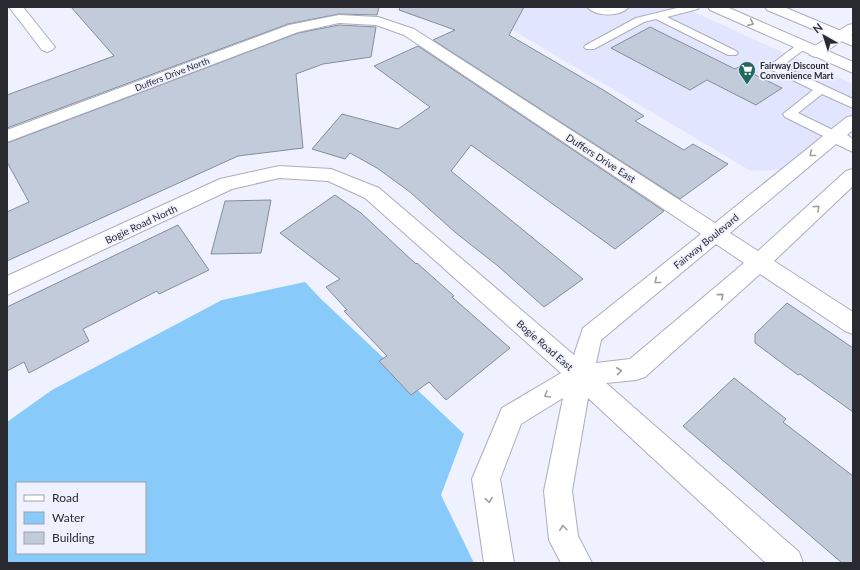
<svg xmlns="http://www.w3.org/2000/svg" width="860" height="570" font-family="Lato,sans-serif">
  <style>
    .built { fill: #e2e5fe }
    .water { fill: #88cbfa; fill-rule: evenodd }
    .building { fill: #c2cbda; stroke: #848d9b }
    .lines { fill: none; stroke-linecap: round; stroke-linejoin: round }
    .service-casing { stroke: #abadbd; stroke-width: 2 }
    .minor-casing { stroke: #abadbd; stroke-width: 2 }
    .secondary-casing { stroke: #abadbd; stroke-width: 2 }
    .service { fill: #fff; fill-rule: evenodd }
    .minor { fill: #fff; fill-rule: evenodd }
    .secondary { fill: #fff; fill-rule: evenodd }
    .oneway { stroke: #9f9fa2 }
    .labels { text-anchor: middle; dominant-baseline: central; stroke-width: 3.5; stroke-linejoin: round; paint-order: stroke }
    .far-poi-label { font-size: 9px; font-weight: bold; fill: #292a30; stroke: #eff1ff; text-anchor: start }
    .far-street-label { font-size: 9px; fill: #292a30; stroke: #eff1ff }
    .street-label { font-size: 10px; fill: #292a30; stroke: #eff1ff }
  </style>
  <rect width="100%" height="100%" fill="#eff1ff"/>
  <!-- built -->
  <path class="built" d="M474,7H683L853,84V131L804,171L800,169L751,171Z"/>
  <!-- water -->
  <path class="water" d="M305,282L320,298L464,434L441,495L474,563H7V422L52,390L222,300ZM17,483H145V553H17Z"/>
  <!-- building -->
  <path class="building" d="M71,7H379L377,15L339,14L288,24L7,128V95L114,56Z
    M400,7H524L509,35L605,91L644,116L635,121L684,150L693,144L728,164L680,199L433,40L455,30L399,10Z
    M339,25L376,27L371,57L323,64L296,74L303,148L238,156L7,261V212L29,202L7,162V143L298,33Z
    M650,27L735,69L739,67L782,88L756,105L707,80L690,90L611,48Z
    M418,46L664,211L615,249L471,145L451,171L583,279L544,307L498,266L456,233L410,192L377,168L350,153L345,159L312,149L342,114L398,129L430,107L374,66Z
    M335,195L361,213L416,264L417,263L454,296L452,297L510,348L446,400L429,382L411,395L379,361L387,356L344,311L347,310L326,287L340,279L280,233Z
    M271,200L261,253L211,254L225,201Z
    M178,225L209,270L159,294L157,291L83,329L89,341L29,373L24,362L7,371V307Z
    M787,303L853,348V412L800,374L798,375L755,343V334Z
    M734,378L786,419L783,422L853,476V563H842L683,426Z"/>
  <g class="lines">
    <defs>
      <path id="service" d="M587,7L608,8L629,7C620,17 596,17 587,7Z
        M681,7H699L698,9L667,17L736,51L738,53L736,55H728L656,19L644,22L594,49H586L584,47L586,45L636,18Z
        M802,43L808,46L806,48L782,66L853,99V108L822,94L798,113L839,133L840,136L839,139H829L785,117L783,114L813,90L770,69L768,67L798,44Z"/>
      <path id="minor" d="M9,7H23L55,47L52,50L47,52L42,50Z
        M339,15L378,17L414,29L715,223L828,132L847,117L853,116V130L847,135L853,139V152L836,144L730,233L758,251L846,171L853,169V186L774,261L853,312V334L845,331L760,274L645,377L636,380L606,383L799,552L803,563H766L588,398L572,491L578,536L592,563H561L549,540L544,491L563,398L521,424L500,479L514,563H484L472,479L502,408L561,373L365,198L328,181L279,178L232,189L7,295V276L220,179L279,166L331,169L379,188L574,355L583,328L701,234L404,35L376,25L339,23L298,32L7,142V130L289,25ZM716,244L744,263L630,359L596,363L601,340Z
        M853,24V34L820,55L815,57L810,55L807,52L810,49L848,25Z"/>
      <path id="secondary" d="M708,7H727L853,62V73L710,10Z
        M765,7H784L853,36V46L767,10Z"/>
    </defs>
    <!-- service casing -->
    <use href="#service" class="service-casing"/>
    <!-- minor casing -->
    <use href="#minor" class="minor-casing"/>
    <!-- secondary casing -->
    <use href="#secondary" class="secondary-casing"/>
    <!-- service -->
    <use href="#service" class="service"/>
    <!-- minor -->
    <use href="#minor" class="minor"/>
    <!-- secondary -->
    <use href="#secondary" class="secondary"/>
  </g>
  <!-- one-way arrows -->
  <defs><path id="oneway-chevron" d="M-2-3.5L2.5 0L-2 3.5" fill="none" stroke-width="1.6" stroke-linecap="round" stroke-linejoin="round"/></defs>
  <g class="oneway">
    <use href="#oneway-chevron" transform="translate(751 23) rotate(24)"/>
    <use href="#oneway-chevron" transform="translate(812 154) rotate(141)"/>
    <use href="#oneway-chevron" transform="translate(817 208) rotate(-43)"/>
    <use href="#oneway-chevron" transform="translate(657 281) rotate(141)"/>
    <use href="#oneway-chevron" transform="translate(721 296) rotate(-41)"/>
    <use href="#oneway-chevron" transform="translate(619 371) rotate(-6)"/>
    <use href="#oneway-chevron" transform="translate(547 395) rotate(149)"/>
    <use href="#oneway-chevron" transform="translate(489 500) rotate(81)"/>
    <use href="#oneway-chevron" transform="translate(563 528) rotate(-97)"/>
  </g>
  <!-- icons -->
  <defs>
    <symbol id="supermarket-pin" viewBox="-11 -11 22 30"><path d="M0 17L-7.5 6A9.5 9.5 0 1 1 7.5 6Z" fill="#22695d" stroke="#eff1ff"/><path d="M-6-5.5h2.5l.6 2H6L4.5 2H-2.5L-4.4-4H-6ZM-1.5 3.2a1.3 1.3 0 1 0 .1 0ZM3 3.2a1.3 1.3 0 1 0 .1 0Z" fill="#fff"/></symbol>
  </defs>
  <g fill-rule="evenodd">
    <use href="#supermarket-pin" x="737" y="60" width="20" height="27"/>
  </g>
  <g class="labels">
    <!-- far-poi labels -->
    <g class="far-poi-label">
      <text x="760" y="65">Fairway Discount<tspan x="760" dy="10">Convenience Mart</tspan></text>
    </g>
    <!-- far-street labels -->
    <g class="far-street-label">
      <text transform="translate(172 74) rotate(-21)">Duffers Drive North</text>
    </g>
    <!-- street labels -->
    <g class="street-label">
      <text transform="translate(601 158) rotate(33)">Duffers Drive East</text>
      <text transform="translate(141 224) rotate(-25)">Bogie Road North</text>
      <text transform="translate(706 241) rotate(-39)">Fairway Boulevard</text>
      <text transform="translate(545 345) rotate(41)">Bogie Road East</text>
    </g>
  </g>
  <!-- border -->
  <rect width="860" height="570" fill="none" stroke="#292a30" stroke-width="16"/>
  <!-- legend -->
  <rect x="16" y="482" width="130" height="72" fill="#eff1ff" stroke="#a0a1ac"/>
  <rect x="24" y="495" width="20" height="6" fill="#ffffff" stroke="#a0a1ac"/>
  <text x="52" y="502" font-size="12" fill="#292a30">Road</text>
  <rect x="24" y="512" width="20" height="12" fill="#88cbfa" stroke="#a0a1ac"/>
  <text x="52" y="522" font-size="12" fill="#292a30">Water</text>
  <rect x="24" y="532" width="20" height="12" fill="#c2cbda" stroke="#a0a1ac"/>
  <text x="52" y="542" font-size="12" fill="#292a30">Building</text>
  <!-- north arrow -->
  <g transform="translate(824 36) rotate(321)" stroke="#eff1ff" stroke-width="3" paint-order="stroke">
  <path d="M0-3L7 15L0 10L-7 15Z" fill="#292a30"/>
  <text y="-6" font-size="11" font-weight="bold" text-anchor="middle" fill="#292a30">N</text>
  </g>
</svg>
